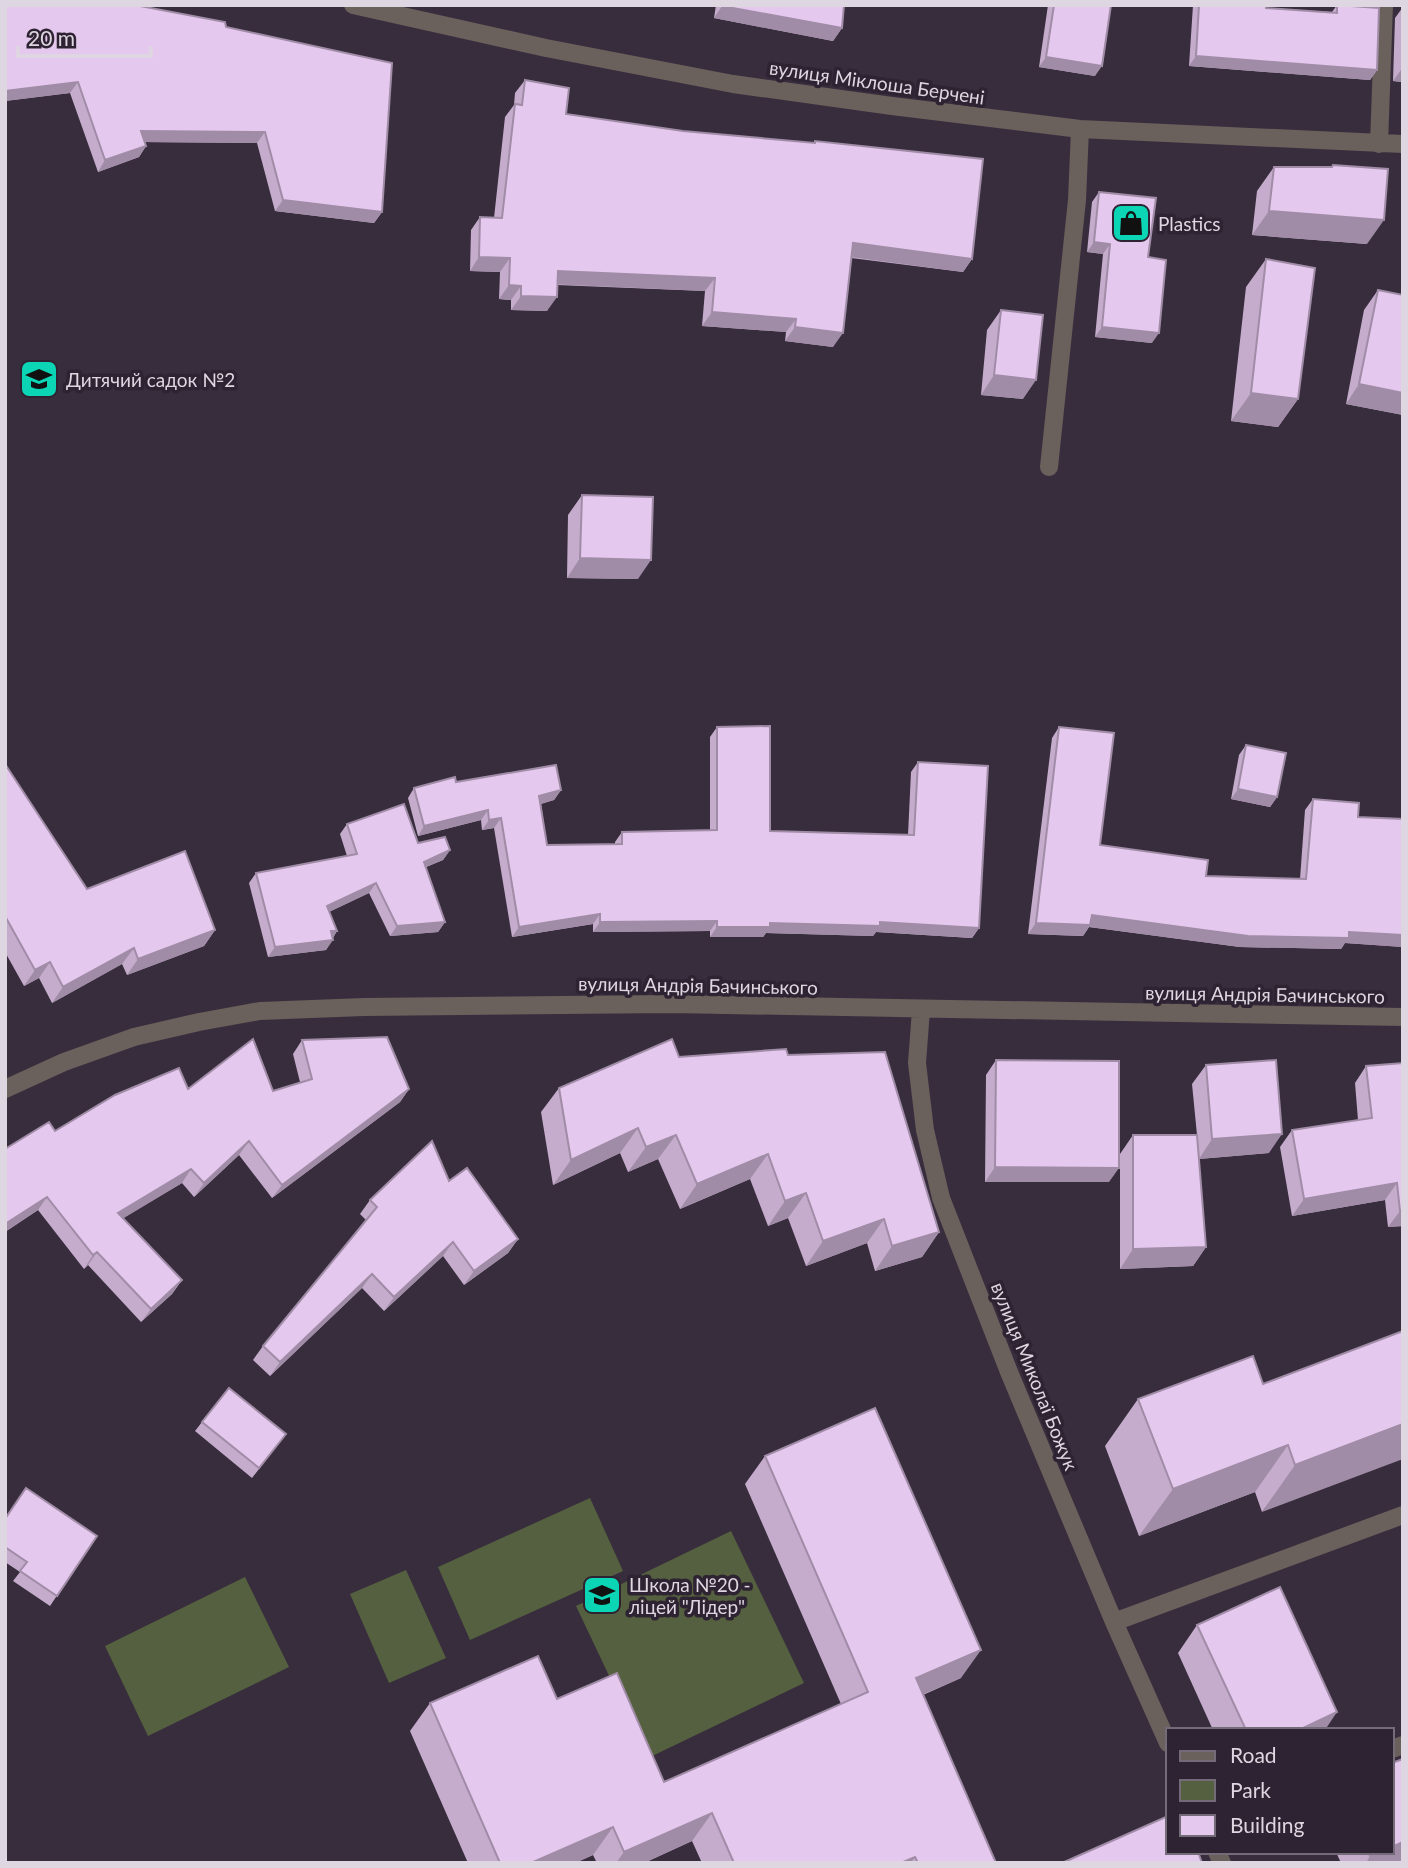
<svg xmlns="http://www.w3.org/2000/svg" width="1408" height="1868" font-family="Lato,sans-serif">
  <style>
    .green { fill: #54603f }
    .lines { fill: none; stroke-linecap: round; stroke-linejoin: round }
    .minor { stroke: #6a605c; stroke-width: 18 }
    .wall { fill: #c5accd }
    .shaded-wall { fill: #a08ca7 }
    .building { fill: #e5c8ee; stroke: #a08ca7; stroke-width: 2 }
    .labels { text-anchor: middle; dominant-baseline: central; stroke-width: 7; stroke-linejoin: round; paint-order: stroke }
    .street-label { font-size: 19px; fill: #ded7e1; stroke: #2e2332 }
    .poi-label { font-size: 19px; fill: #ded7e1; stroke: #2e2332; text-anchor: start }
  </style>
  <rect width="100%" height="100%" fill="#382d3c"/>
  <!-- green -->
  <path class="green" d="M590,1498L623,1571L470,1640L438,1567Z
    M731,1531L804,1683L648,1758L576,1606Z
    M406,1570L446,1658L389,1683L350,1594Z
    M245,1577L289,1667L148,1736L105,1646Z"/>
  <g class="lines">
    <!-- minor -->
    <path class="minor" d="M353,5L546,48L733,84L892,106L1080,129L1403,144
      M1379,144L1384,5
      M1049,467L1077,200L1080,129
      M921,1010L917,1063L925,1130L941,1198L1009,1372L1114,1622L1168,1743
      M5,1089L64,1062L134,1037L199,1022L260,1011L364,1007L672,1004L1403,1017
      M1114,1622L1403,1515
      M1392,1749L1403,1745
      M1217,1852L1222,1863"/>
  </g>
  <!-- wall -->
  <path class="wall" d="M5,5L226,27L382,212L374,223L275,211L257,143L145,142L146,146L139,157L98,172L70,93L5,101Z
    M716,5H844L842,28L833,41L714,18Z
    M1048,5H1111L1095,76L1039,67Z
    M1193,5H1266V8L1332,12L1337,5L1377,70L1370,80L1189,66Z
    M1403,7V86L1402,82L1393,81L1395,18Z
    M525,80L566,114L683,131L814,143L815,141L972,259L963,272L851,258L833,347L785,341L786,332L702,326L705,291L557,285L547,311L511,310V300L499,299L500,272L470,271L471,230L480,217L494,218L505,117L514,105L515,93Z
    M1333,165L1367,244L1252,235L1257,191L1274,167H1331Z
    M1099,192L1148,257L1152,343L1095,337L1103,254L1087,252L1092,202Z
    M1266,259L1298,399L1278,427L1231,421L1246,287Z
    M1378,290L1403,295V415L1346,404L1364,310Z
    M1001,310L1023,399L981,395L987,330Z
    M582,495L638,579L567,578L568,515Z
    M717,727L770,831L908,835L911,772L918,762L979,928L972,938L876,932L873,936L766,933L763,937H710V931L593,932V924L512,937L494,828L482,830L481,820L418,836L408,798L414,788L456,782L561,790L554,800L541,804L547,845L615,844V842L622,832L710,830V737Z
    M1059,727L1100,845L1206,876L1300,879L1305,810L1313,799L1358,817L1403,819V947L1345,943L1341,949L1240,947L1089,927L1083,936L1028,934L1052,738Z
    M1246,745L1277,797L1270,807L1231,799L1239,755Z
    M5,764L87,889L215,930L204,946L127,975L122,964L52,1003L39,978L24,986L5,952Z
    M347,824L450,850L443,860L426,867L445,922L438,932L390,936L369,893L329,912L337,931L326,950L268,957L249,883L256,873L347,856L340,834Z
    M302,1040L409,1089L400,1102L272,1198L239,1155L194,1197L182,1183L123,1218L182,1280L172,1294L141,1322L88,1265L84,1269L38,1210L5,1232V1149L55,1131L188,1089L273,1091L300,1082L293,1054Z
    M788,1055L939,1232L922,1257L875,1271L867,1243L806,1266L788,1218L768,1226L750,1179L680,1209L658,1159L628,1172L620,1153L553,1185L541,1112L559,1088L679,1057Z
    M996,1060L1109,1182H985L986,1075Z
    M1403,1063V1226L1388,1227L1385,1200L1292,1216L1280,1147L1292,1130L1358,1120L1355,1083L1366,1066Z
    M1206,1065L1269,1153L1199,1159L1206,1247L1193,1266L1120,1269V1154L1133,1135H1197L1192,1084Z
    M449,1181L518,1239L508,1253L464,1285L443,1256L384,1311L362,1288L270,1376L253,1360L263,1346L366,1220L360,1214L370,1200Z
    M1403,1331L1262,1512L1255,1492L1139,1536L1105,1446L1138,1399L1263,1384Z
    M202,1422L286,1434L252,1478L195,1431Z
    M765,1456L961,1678L923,1695L996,1863H702L692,1841L644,1863H597L593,1855L575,1863H468L410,1731L430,1703L557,1699L664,1782L841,1704L745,1484Z
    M5,1518L97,1536L50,1606L13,1581L20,1572L5,1562Z
    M1197,1625L1325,1730H1213L1178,1653Z
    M1403,1759V1861L1399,1863H1341L1336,1852H1392Z"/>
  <!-- shaded-wall -->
  <path class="shaded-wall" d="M722,6L842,28L833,41L714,18Z
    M1196,56L1377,70L1370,80L1189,66Z
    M1046,57L1102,66L1095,76L1039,67Z
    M1403,67L1402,82L1393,81Z
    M78,82L70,93L5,101V91Z
    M141,131L265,132L257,143L133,142Z
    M146,146L139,157L98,172L105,160Z
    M283,200L382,212L374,223L275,211Z
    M1269,211L1384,220L1367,244L1252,235Z
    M1094,242L1110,244L1103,254L1087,252Z
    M853,243L972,259L963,272L843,256Z
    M479,257L510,258L500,272L470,271Z
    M558,271L715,278L705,291L549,284Z
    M509,285L521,286L511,300L499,299Z
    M521,296L557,297L547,311L511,310Z
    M712,312L796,319L786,332L702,326Z
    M795,327L843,333L833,347L785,341Z
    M1102,327L1159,333L1152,343L1095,337Z
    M994,375L1036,380L1023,399L981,395Z
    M1359,384L1403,393V415L1346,404Z
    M1251,393L1298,399L1278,427L1231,421Z
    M580,558L651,560L638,579L567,578Z
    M1238,789L1277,797L1270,807L1231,799Z
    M561,790L554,800L532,806L539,796Z
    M488,810L481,820L418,836L424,826Z
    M501,818L494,828L482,830L489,820Z
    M450,850L443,860L417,871L424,862Z
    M376,883L369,893L320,916L327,906Z
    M600,914L593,924L512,937L519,927Z
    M1092,915L1403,935V947L1345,943L1341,949L1240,947L1089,927L1083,936L1028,934L1036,923Z
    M717,921L710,931L593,932L600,922Z
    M445,922L438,932L390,936L397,926Z
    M880,922L979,928L972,938L876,932L873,936L766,933L763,937H710L717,927L770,923Z
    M215,930L204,946L127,975L138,959Z
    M331,931H337L331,940H333L326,950L268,957L275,947Z
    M134,948L122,964L52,1003L63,987Z
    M50,962L39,978L24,986L35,970Z
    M409,1089L400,1102L272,1198L282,1185Z
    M638,1128L620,1153L553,1185L571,1160Z
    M1282,1134L1269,1153L1199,1159L1212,1139Z
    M676,1135L658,1159L628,1172L646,1147Z
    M249,1141L239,1155L194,1197L204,1183Z
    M768,1154L750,1179L680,1209L697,1184Z
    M995,1167L1119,1168L1109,1182H985Z
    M191,1169L182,1183L109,1227L118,1213Z
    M1397,1183L1385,1200L1292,1216L1304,1199Z
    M806,1193L788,1218L768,1226L785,1201Z
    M47,1197L38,1210L5,1232V1224Z
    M1403,1210V1226L1388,1227L1400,1211Z
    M884,1219L867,1243L806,1266L823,1241Z
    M939,1232L922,1257L875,1271L892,1246Z
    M518,1239L508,1253L464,1285L474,1271Z
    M453,1242L443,1256L384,1311L394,1297Z
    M1206,1247L1193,1266L1120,1269L1133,1249Z
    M97,1252L88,1265L84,1269L93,1255Z
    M372,1274L362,1288L270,1376L280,1362Z
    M182,1280L172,1294L141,1322L151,1309Z
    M1403,1424V1459L1262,1512L1295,1465Z
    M1288,1445L1255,1492L1139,1536L1173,1489Z
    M981,1650L961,1678L896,1706L916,1678Z
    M1337,1712L1325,1730H1299Z
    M712,1813L692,1841L644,1863H616L624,1852Z
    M613,1827L593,1855L575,1863H531Z
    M1403,1842V1861L1399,1863H1366L1370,1856L1379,1852H1392V1847Z
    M915,1857L911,1863H901Z"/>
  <!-- building -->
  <path class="building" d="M5,5H135L225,22L226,27L392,63L382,212L283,200L265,132L141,131L146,146L105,160L78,82L5,91Z
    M723,5H844L842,28L722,6Z
    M1054,5H1111L1102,66L1046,57Z
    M1199,5H1266V8L1337,13V5L1379,8L1377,70L1196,56Z
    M525,80L569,88L566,114L683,131L815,143V141L983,159L972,259L853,243L843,333L795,327L796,319L712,312L715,278L558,271L557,297L521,296V286L509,285L510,258L479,257L480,217L502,218L515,104L522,105Z
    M1333,165L1388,169L1384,220L1269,211L1274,167H1332Z
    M1099,192L1156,198L1148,257L1166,260L1159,333L1102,327L1110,244L1094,242Z
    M1266,259L1315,268L1298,399L1251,393Z
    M1378,290L1403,295V393L1359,384Z
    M1001,310L1043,315L1036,380L994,375Z
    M582,495L653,497L651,560L580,558Z
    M770,726V831L914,835L918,762L988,766L979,928L880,922V926L770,923V927H717V921L600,922V914L519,927L501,818L489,820L488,810L424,826L414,788L455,777L456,782L556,765L561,790L539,796L547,845L622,844V832L717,830V727Z
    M1059,727L1114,733L1100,845L1208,860L1206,876L1306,879L1313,799L1359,803L1358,817L1403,819V935L1349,932V938L1248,936L1092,915L1090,925L1036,923Z
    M1246,745L1286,753L1277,797L1238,789Z
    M5,764L87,889L185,851L215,930L138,959L134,948L63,987L50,962L35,970L5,916Z
    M404,804L418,843L445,837L450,850L424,862L445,922L397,926L376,883L327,906L337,931H331L333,940L275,947L256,873L357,854L347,824Z
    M387,1037L409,1089L282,1185L249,1141L204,1183L191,1169L118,1213L182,1280L151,1309L97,1252L93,1255L47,1197L5,1224V1149L49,1122L55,1131L115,1095L179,1068L188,1089L253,1039L273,1091L312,1079L302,1040Z
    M672,1039L679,1057L786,1049L788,1055L885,1052L939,1232L892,1246L884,1219L823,1241L806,1193L785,1201L768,1154L697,1184L676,1135L646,1147L638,1128L571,1160L559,1088Z
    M996,1060L1119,1061V1168L995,1167Z
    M1276,1060L1282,1134L1212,1139L1206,1065Z
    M1403,1063V1210L1400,1211L1397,1183L1304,1199L1292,1130L1372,1118L1366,1066Z
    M1133,1135H1197L1206,1247L1133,1249Z
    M432,1141L449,1181L467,1168L518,1239L474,1271L453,1242L394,1297L372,1274L280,1362L263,1346L377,1207L370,1200Z
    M1403,1331V1424L1295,1465L1288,1445L1173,1489L1138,1399L1253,1356L1263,1384Z
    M229,1388L286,1434L259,1468L202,1422Z
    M875,1408L981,1650L916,1678L996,1863H918L915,1857L901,1863H734L712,1813L624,1852L613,1827L531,1863H500L430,1703L538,1656L557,1699L617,1673L664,1782L868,1692L765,1456Z
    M26,1488L97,1536L57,1596L20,1571L27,1562L5,1547V1519Z
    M1280,1587L1337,1712L1299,1730H1246L1197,1625Z
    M1403,1759V1842L1392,1847V1763Z
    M1168,1816V1852H1198L1202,1863H1062Z
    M1368,1852H1379L1370,1856Z"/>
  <!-- icons -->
  <defs>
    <symbol id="shop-square" viewBox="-11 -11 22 22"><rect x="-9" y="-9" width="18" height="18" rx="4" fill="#0cd5b5" stroke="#2e2332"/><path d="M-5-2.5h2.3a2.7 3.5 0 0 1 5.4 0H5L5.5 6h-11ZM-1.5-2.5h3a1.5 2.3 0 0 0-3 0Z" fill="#111"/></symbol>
    <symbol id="school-square" viewBox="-11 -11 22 22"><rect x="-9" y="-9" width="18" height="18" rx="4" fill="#0cd5b5" stroke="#2e2332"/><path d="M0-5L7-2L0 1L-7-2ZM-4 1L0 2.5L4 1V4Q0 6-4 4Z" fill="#111"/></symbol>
  </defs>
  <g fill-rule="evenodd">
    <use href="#shop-square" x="1109" y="201" width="44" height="44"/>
    <use href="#school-square" x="17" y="357" width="44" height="44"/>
    <use href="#school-square" x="580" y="1573" width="44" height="44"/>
  </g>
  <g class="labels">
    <!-- street labels -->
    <g class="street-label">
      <text transform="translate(877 82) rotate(8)">вулиця Міклоша Берчені</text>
      <text transform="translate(698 985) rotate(1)">вулиця Андрія Бачинського</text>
      <text transform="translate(1265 994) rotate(1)">вулиця Андрія Бачинського</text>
      <text transform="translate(1035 1376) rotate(68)">вулиця Миколаї Божук</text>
    </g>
    <!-- poi labels -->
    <g class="poi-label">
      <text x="1158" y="223">Plastics</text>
      <text x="66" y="379">Дитячий садок №2</text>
      <text x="629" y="1584">Школа №20 -<tspan x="629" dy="22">ліцей "Лідер"</tspan></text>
    </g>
  </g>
  <!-- border -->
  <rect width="1408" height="1868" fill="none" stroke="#ded7e1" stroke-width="14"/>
  <!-- legend -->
  <rect x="1166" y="1728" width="228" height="126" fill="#2e2332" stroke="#746b78" stroke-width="2"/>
  <rect x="1180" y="1751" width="35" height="10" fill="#6a605c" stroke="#746b78" stroke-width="2"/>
  <text x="1230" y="1763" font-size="21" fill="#ded7e1">Road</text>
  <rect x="1180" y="1780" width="35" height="21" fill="#54603f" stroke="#746b78" stroke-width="2"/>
  <text x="1230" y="1798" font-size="21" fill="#ded7e1">Park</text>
  <rect x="1180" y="1815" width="35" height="21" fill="#e5c8ee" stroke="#746b78" stroke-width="2"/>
  <text x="1230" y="1833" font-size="21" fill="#ded7e1">Building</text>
  <!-- scale -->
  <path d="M18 46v10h133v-10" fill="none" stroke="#ded7e1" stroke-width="3.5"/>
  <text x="28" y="46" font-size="21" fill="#ded7e1" stroke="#2e2332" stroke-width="5" paint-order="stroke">20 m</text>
</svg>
